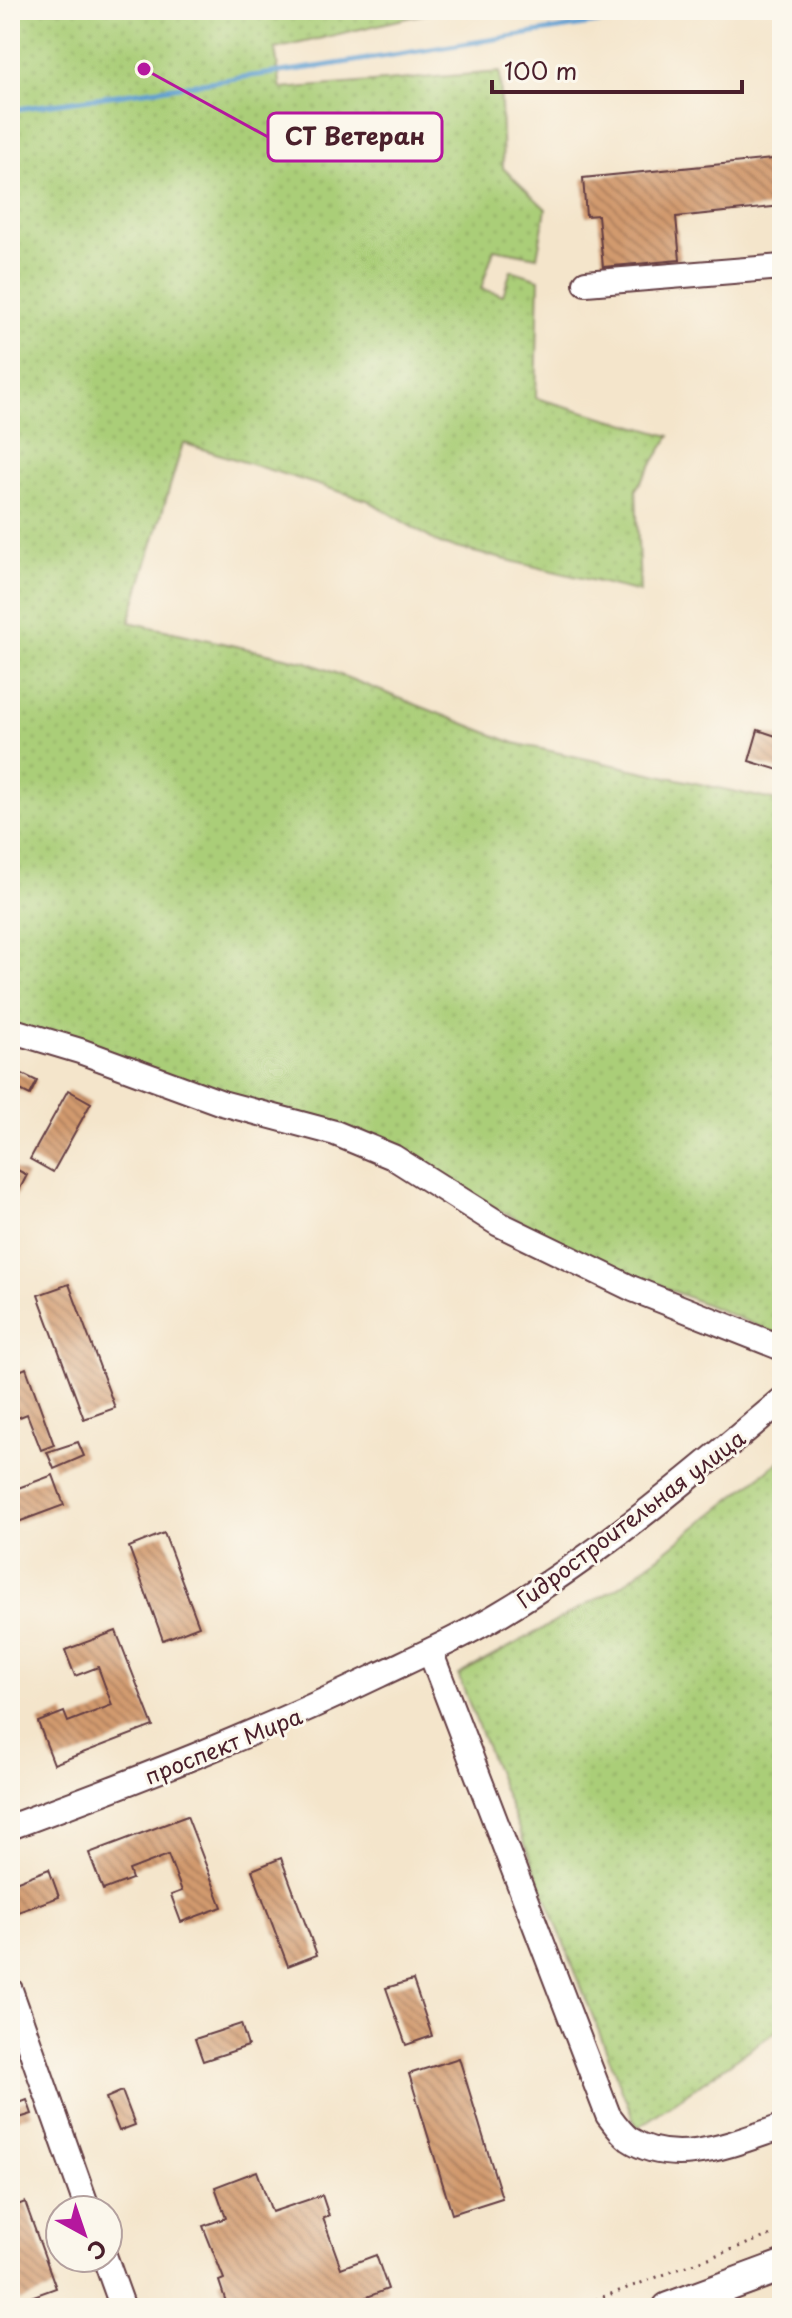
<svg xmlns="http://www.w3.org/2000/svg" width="792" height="2318" font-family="'Playpen Sans',sans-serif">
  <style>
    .grass { fill: url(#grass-dots); stroke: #7a7652; stroke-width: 2 }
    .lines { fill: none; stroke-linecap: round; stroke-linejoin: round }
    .stream { stroke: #5e9fd2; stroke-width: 5 }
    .building { fill: url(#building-back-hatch) }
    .minor-casing { stroke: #643d43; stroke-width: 28 }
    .major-casing { stroke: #643d43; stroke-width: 34 }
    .path { stroke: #643d43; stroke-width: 3; stroke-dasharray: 2 6; stroke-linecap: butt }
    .minor { stroke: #fff; stroke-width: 24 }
    .major { stroke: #fff; stroke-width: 30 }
    .labels { text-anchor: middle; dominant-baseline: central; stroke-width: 6; stroke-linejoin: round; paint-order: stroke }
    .street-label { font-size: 22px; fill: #4a1f2b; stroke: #fbf7ec }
    .leader { fill: none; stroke: #b5179e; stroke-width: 3 }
    .callout-dot { fill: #b5179e; stroke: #fbf7ec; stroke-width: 3 }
    .callout { fill: #fbf7ec; stroke: #b5179e; stroke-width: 3 }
    .callout-label { font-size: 24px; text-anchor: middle; font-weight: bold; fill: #4a1f2b }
  </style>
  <defs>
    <pattern id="grass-dots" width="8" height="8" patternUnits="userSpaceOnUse" patternTransform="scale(2)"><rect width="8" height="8" fill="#aace78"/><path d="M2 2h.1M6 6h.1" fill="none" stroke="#94b068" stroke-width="1.8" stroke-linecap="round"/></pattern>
    <pattern id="building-back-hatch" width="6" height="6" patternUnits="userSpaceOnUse" patternTransform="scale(2)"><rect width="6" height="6" fill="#d19a6e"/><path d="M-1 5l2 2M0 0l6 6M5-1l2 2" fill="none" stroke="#ac7d5b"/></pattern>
  </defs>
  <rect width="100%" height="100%" fill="#fbf7ec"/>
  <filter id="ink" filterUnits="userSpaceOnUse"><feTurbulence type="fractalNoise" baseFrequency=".0125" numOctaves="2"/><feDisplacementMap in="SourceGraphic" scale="16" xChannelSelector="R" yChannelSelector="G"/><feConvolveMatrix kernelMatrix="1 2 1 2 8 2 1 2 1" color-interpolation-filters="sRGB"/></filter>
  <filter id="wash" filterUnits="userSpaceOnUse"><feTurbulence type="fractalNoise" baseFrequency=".006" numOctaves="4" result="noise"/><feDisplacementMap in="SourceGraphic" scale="32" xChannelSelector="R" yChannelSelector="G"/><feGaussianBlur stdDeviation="1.8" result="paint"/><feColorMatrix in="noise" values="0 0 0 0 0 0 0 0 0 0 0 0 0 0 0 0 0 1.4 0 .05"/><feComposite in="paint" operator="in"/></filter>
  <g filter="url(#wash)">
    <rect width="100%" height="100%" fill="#f4e5cb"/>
    <!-- grass -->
    <path class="grass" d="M10,10H442L275,49L281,89L500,72L503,168L546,209L537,257L494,249L481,289L503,295L511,270L539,279L536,398L670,436L636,489L640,592L440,544L367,500L183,443L129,622L307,662L514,743L782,802V1336L581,1253L357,1135L10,1026Z
      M782,1459V2027L637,2128L458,1675L621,1586Z"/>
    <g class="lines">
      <!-- stream -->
      <path class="stream" d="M10,110L323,66L680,10"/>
    </g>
    <g id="blocks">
      <!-- building -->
      <path class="building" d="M782,158V206L676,217L680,260L603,267L598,215L586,216L583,178Z
        M758,730L782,738V771L749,761Z
        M10,1068L37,1081L30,1095L10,1085Z
        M68,1090L91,1103L53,1172L30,1159Z
        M10,1166L27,1175L10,1208Z
        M69,1284L115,1408L84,1419L38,1295Z
        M26,1368L54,1445L41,1450L27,1414L10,1421V1375Z
        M78,1442L84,1456L54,1469L47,1452Z
        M53,1475L64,1505L10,1525V1491Z
        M164,1533L199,1626L163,1640L129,1547Z
        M116,1631L153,1726L54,1764L38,1722L64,1712L68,1722L112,1705L98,1667L75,1676L65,1650Z
        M187,1816L222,1907L181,1922L171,1895L182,1891L168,1855L129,1870L132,1879L103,1890L89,1853Z
        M281,1858L317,1955L288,1966L252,1870Z
        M49,1869L59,1897L10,1915V1884Z
        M413,1980L432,2036L406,2045L386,1988Z
        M241,2024L248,2046L203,2061L195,2039Z
        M459,2058L502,2198L452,2214L409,2074Z
        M122,2091L135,2125L119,2131L106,2098Z
        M27,2100L32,2114L16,2119L11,2106Z
        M257,2171L272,2212L322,2195L329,2216L323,2218L341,2268L376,2255L388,2289L354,2302L356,2308H228L219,2281L224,2279L203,2226L226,2218L215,2187Z
        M25,2202L56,2288L20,2301L10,2273V2208Z"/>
    </g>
  </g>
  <g filter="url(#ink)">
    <use href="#blocks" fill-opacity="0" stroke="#643d43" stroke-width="2"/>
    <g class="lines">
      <defs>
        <path id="minor" d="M586,283L782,267
          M10,1030L80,1051L222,1103L335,1133L393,1157L499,1224L633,1289L782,1348
          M430,1651L608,2115C614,2123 621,2133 629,2139C675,2170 736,2142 782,2127
          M10,1827C135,1781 259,1733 379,1675C421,1655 464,1636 503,1612C603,1552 693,1475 782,1400
          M10,1990L88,2210
          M105,2258L123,2308"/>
        <path id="major" d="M668,2308L782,2266"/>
      </defs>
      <!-- minor casing -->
      <use href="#minor" class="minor-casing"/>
      <!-- major casing -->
      <use href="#major" class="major-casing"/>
      <!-- path -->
      <path class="path" d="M573,2308L782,2231"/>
      <!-- minor -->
      <use href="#minor" class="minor"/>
      <!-- major -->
      <use href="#major" class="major"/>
    </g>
  </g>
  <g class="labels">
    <!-- street labels -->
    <g class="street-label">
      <text transform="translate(630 1518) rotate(-37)">Гидростроительная улица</text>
      <text transform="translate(223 1745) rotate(-22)">проспект Мира</text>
    </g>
  </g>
  <!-- callouts -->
  <path class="leader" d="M144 69L268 137"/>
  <circle class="callout-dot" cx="144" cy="69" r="8"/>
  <rect class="callout" x="268" y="113" width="174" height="48" rx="8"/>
  <g class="callout-label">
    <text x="355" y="145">СТ Ветеран</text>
  </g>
  <!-- margin -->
  <rect width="792" height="2318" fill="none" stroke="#fbf7ec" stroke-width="40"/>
  <!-- north arrow -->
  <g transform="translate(84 2234) rotate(140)"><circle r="38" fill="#fbf7ec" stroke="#b4a19f" stroke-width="2"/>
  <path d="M0-6L14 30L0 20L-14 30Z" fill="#b5179e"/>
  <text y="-12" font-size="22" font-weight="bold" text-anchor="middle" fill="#4a1f2b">С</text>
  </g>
  <!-- scale -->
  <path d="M492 80v12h250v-12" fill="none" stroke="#4a1f2b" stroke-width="4"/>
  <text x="504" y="80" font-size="24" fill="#4a1f2b" stroke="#fbf7ec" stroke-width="6" paint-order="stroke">100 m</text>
</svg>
